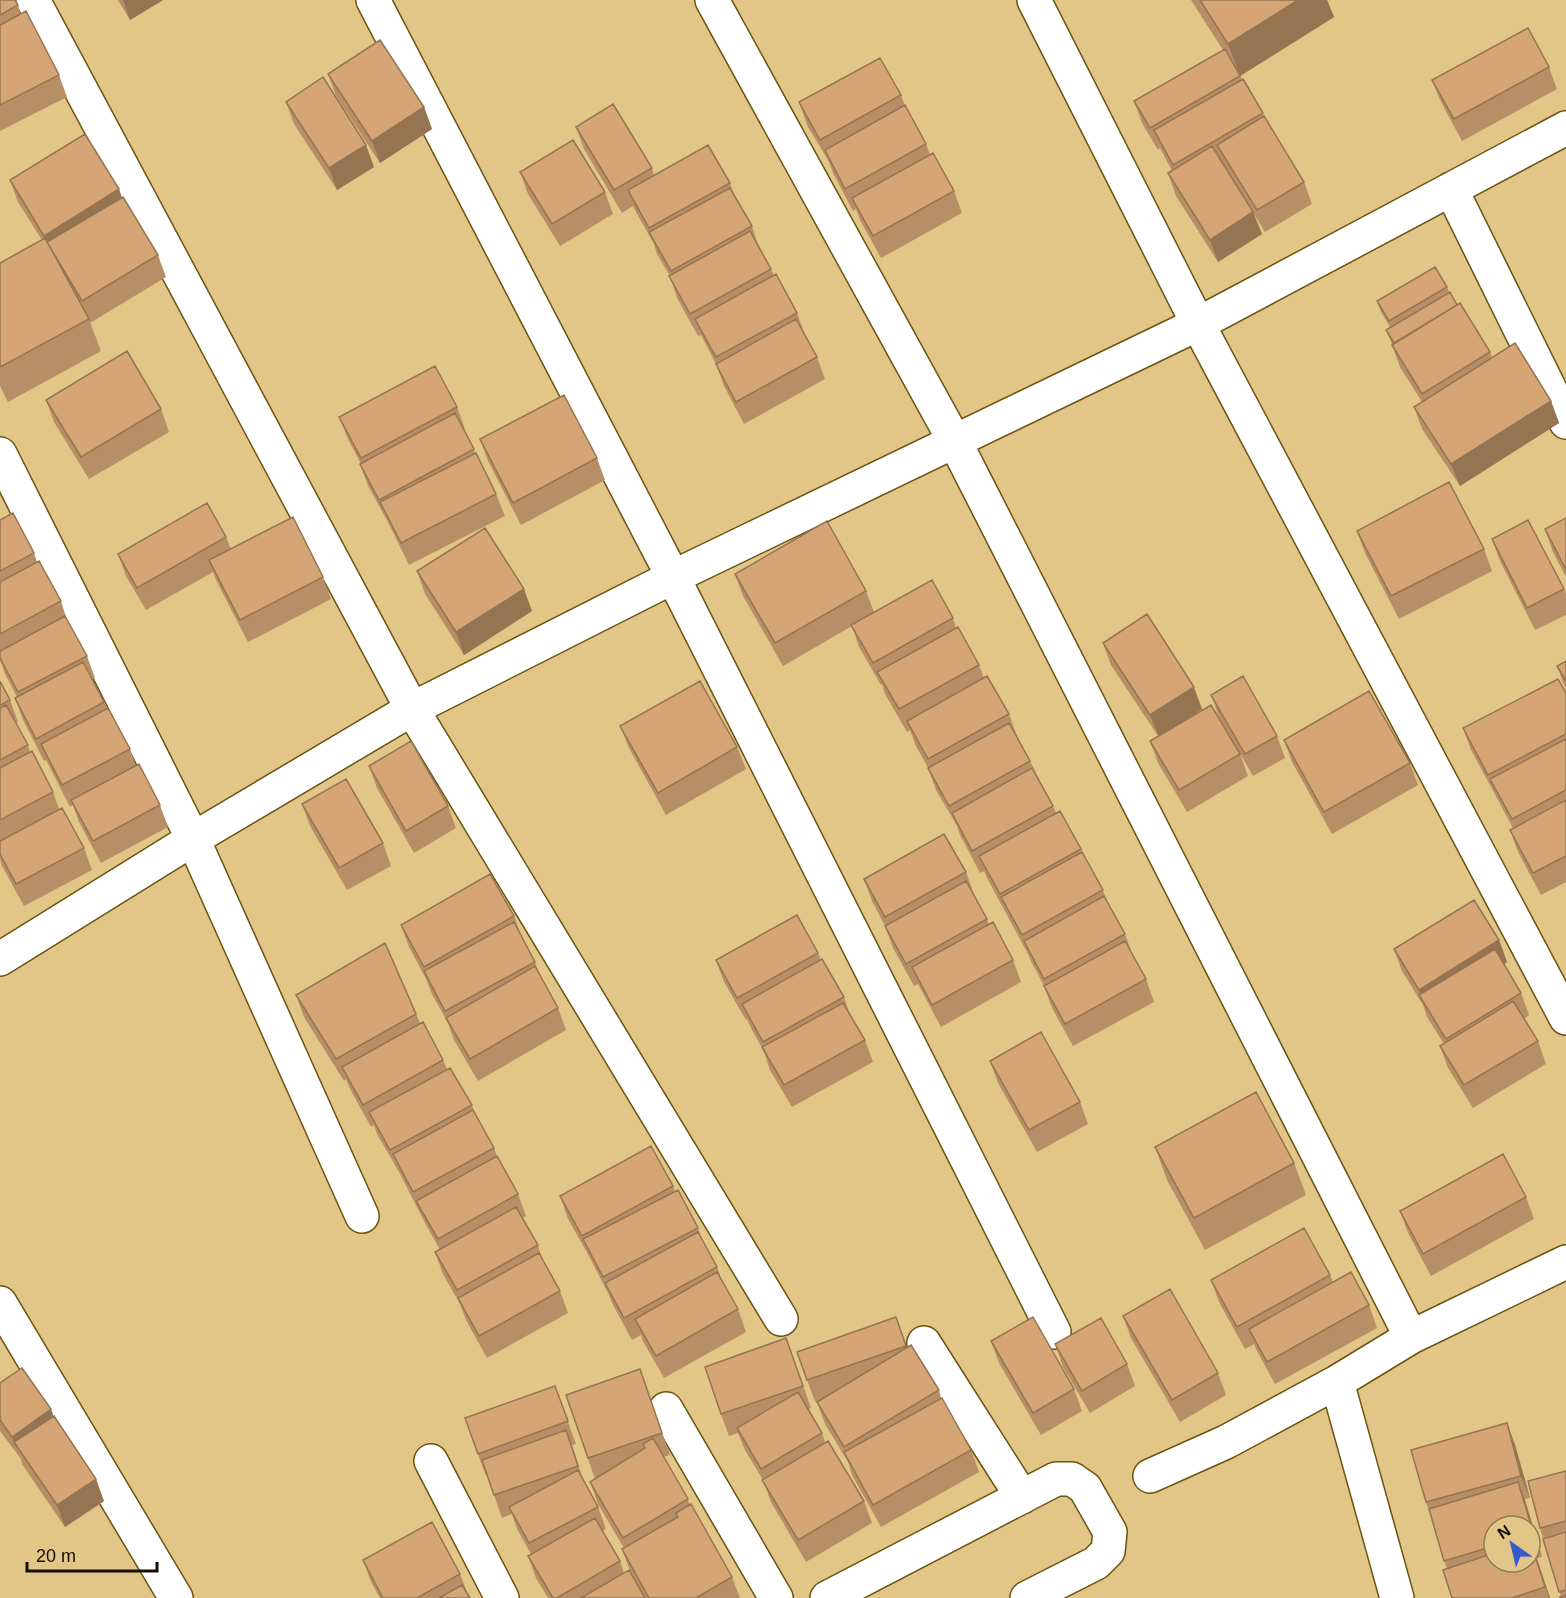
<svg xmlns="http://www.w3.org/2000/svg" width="1566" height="1598" font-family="Helvetica,sans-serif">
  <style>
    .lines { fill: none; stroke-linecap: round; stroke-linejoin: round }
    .minor-casing { stroke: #6b5311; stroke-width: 36 }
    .minor { stroke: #fff; stroke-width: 33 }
    .wall { fill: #b78e65; fill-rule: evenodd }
    .shaded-wall { fill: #957452 }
    .building { fill: #d5a575; stroke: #957452; stroke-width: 1.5 }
  </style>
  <rect width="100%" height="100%" fill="#e1c688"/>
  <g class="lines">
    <defs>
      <path id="minor" d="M33,0L412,709L781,1319
        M373,0L673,577L1054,1332
        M712,0L954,440L1411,1337L1566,1262
        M1034,0L1198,324L1566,1018
        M1451,189L1566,422
        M0,454L193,839L362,1216
        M0,959L193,839L412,709L673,577L1198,324L1566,128
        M0,1303L176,1598
        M924,1343L1022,1497
        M666,1409L776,1598
        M431,1461L502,1598
        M1150,1476L1226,1442L1337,1382
        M827,1598L1056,1479H1072L1085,1488L1110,1532L1108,1551L1096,1563L1027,1598
        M1397,1598L1337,1382L1411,1337"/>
    </defs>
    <!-- minor casing -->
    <use href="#minor" class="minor-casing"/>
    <!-- minor -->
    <use href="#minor" class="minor"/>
  </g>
  <!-- wall -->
  <path class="wall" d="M0,0L18,5L21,14L59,75L67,97L0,131Z
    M118,0H163L130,20Z
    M1191,0H1327L1334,17L1240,76L1304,182L1312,204L1265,232L1254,214L1262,234L1218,262L1176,196L1168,173L1172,171L1160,148L1158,150L1142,123L1134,101L1223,50Z
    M1549,67L1557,89L1462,141L1441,102L1432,80Z
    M328,74L424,107L432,129L380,163L336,96Z
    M901,95L905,106L926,144L930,155L954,191L962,213L881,258L860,220L856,209L853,211L833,173L829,162L807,125L799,102Z
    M286,102L374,167L337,190L294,124Z
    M576,127L652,168L654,175L730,183L733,193L752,226L759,248L771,269L774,276L797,313L805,335L817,357L825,379L744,424L724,386L716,364L704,341L701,335L698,336L677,298L670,276L657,254L654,244L636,212L633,206L622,213L584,149Z
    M520,172L605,192L613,214L560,246L528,194Z
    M10,180L122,198L158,255L166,277L90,323V322L101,351L8,402L0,386V263L42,240L18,202Z
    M1447,287L1449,292L1490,352L1492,357L1551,401L1559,423L1460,486L1422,429L1414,407L1422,402L1400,367L1392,345V344L1386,330L1390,327L1381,312L1377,301Z
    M46,400L161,409L169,432L89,479L54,422Z
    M457,407L465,429L464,430L496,494L505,516L409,565L388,522L368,486L360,464H361L348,439L339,417Z
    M480,439L597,458L605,480L521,525L488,461Z
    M1566,518V577L1553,552L1545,529Z
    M0,520L34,553L37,562L61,601L68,623L87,656L95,678L92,679L104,702L107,709L130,749L136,766L160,805L168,827L101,863L79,822L73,805L70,807L49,766L46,760L44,761L23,720L15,698L17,697L5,674L0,660Z
    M1357,531L1484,549L1492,571L1399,619L1365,553Z
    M226,537L231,549L323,577L331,599L248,642L217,582L213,572L146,610L126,576L118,554Z
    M1492,539L1564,589L1566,594V615L1535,630L1500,561Z
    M417,571L532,611L464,655L425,594Z
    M735,574L866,591L874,612L953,618L956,628L979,665L984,678L1009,714L1017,736L1053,806L1056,813L1081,849L1103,890L1106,900L1125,934L1133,956L1146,979L1154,1002L1073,1046L1052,1008L1044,986L1032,963L1028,954L987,878L984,871L980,873L960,835L957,826L936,790L928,768L915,744L910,730L907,732L885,694L882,684L881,685L859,647L852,626L783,666L743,596Z
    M1103,643L1202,709L1183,722L1240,754L1248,776L1187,812L1158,763L1150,741L1158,736L1111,665Z
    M1566,661V690L1557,666Z
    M0,681L10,700L18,722L16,723L28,745L30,752L53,792L59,809L84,848L92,870L24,906L2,866L0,859Z
    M1566,693V882L1541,895L1518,852L1510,830L1513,828L1471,750L1463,728Z
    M1211,695L1277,736L1285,758L1253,776L1219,717Z
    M620,726L737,747L746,769L666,815L629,748Z
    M1284,740L1410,763L1418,785L1332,834L1292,762Z
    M369,766L448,806L456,828L414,853L377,788Z
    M302,804L383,843L391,866L347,890L310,826Z
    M966,872L974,894L989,924L1013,960L1021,982L941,1027L918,984L914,986L893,948L885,926L872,901L864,879Z
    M514,916L521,935L535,962L540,976L558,1008L566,1030L478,1081L454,1040L448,1023L432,994L426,979L409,947L401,925Z
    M1499,940L1507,962L1504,964L1521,993L1529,1015L1524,1019L1538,1041L1546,1064L1473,1108L1448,1068L1440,1046L1444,1044L1427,1017L1423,1005L1402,971L1394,949Z
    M818,953L821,960L844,997L850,1015L865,1040L873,1062L792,1107L770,1070L764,1052L750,1026L747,1019L746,1020L724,982L716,960Z
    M296,995L416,1014L420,1023L443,1060L447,1069L472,1105L474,1111L494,1148L497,1156L518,1194L526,1216L522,1218L538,1245L543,1262L560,1291L568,1313L487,1358L466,1320L460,1304L443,1274L435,1252L440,1250L425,1223L421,1215L399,1172L377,1134L374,1125L371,1127L350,1089L346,1079L344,1081L304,1017Z
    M990,1061L1080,1102L1088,1124L1037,1152L998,1083Z
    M1155,1147L1294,1163L1306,1195L1205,1250L1167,1180Z
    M673,1186L675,1191L698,1228L702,1240L717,1267L722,1281L738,1309L746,1332L664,1378L643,1341L641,1335L632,1340L613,1305L609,1295L590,1258L568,1219L560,1196Z
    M1526,1197L1534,1219L1431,1276L1408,1233L1400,1211Z
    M1330,1275L1333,1282L1369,1305L1377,1328L1275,1384L1257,1351L1254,1344L1245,1349L1219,1302L1211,1280Z
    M1123,1316L1218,1373L1226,1395L1180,1422L1131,1338Z
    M896,1317L907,1348L939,1390L941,1398L971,1450L979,1472L881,1527L852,1475L848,1462L825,1424L817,1402L819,1401L815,1402L797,1352Z
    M786,1338L811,1408L808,1409L822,1433L825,1442L864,1501L872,1523L806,1562L771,1502L763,1480L745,1450L738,1433L729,1436L721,1414Z
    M991,1341L1074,1389L1082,1411L1041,1435L999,1363Z
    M1055,1344L1127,1364L1135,1386L1090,1413L1063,1367Z
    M640,1369L670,1455L663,1457L732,1577L740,1598H645L630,1571L622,1549L624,1548L598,1504L590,1482L595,1479L566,1395Z
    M0,1383L54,1417L104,1501L65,1527L22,1464L21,1459L0,1431Z
    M555,1386L576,1444L572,1445L584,1482L598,1507L606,1529L602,1531L620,1561L624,1573L645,1598H548L536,1578L528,1556L531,1554L517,1529L512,1514L502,1518L487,1475L486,1476L465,1418Z
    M1507,1423L1515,1445L1530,1498L1525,1499L1542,1557L1537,1558L1550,1598H1452L1447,1569L1426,1502ZM1494,1526H1530V1562H1494Z
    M1566,1471V1598L1561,1597L1540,1528Z
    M363,1560L460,1574L467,1592L470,1598H380L371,1582Z"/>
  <!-- shaded-wall -->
  <path class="shaded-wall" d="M123,0H163L130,20Z
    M1298,0H1327L1334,17L1240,76L1228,44Z
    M424,107L432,129L380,163L372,141Z
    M366,145L374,167L337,190L329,168Z
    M119,189L127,212L52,258L44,236Z
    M1253,212L1262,234L1218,262L1210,240Z
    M1551,401L1559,423L1460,486L1451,464Z
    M524,589L532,611L464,655L456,632Z
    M1194,687L1202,709L1159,737L1150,715Z
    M1499,940L1507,962L1429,1011L1424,1002L1419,990Z
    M51,1409L59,1431L14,1442L20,1459L12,1437Z
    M1507,1423L1515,1445L1530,1498L1521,1476Z
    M96,1479L104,1501L65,1527L57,1505Z
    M1518,1482L1526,1504L1542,1557L1534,1535Z
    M1530,1540L1538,1563L1550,1598H1549Z"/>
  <!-- building -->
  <path class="building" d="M0,0H15L18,5L0,15Z
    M1200,0H1298L1228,44Z
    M26,11L59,75L0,105V25Z
    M1528,28L1549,67L1454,119L1432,80Z
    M380,40L424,107L372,141L328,74Z
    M1225,49L1240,76L1150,128L1134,101Z
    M880,58L901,95L820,140L799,102Z
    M323,77L366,145L329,168L286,102Z
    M1243,79L1263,113L1173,165L1154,130Z
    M613,104L652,168L614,190L576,127Z
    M905,105L926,144L845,189L825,150Z
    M1264,116L1304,182L1257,210L1217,145Z
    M85,134L119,189L44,236L10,180Z
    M573,140L605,192L552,224L520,172Z
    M708,145L730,183L649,228L628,190Z
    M1212,146L1253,212L1210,240L1168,173Z
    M933,153L954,191L873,236L852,198Z
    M730,188L752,226L671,271L649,232Z
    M123,197L158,255L82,301L47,242Z
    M750,231L771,269L690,314L669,276Z
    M45,238L89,319L0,367V263Z
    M1435,267L1447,287L1389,321L1377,301Z
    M776,274L797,313L716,357L695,319Z
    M1450,292L1457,305L1394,343L1386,330Z
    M1460,303L1490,352L1422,394L1392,345Z
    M796,319L817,357L736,402L716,364Z
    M1515,343L1551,401L1451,464L1414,407Z
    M127,351L161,409L81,457L46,400Z
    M435,366L457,407L361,458L339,417Z
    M564,395L597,458L513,503L480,439Z
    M455,413L474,449L379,500L360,464Z
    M476,453L496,494L401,543L380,502Z
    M1449,482L1484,549L1391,596L1357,531Z
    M207,503L226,537L137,588L118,554Z
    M13,513L34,553L0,571V520Z
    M293,517L323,577L240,620L209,560Z
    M1566,518V570L1545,529Z
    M1528,520L1564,589L1527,608L1492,539Z
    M827,521L866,591L775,643L735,574Z
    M485,528L524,589L456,632L417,571Z
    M39,561L61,601L0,634V582Z
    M932,580L953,618L873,663L851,625Z
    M1147,614L1194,687L1150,715L1103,643Z
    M65,616L87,656L18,692L0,658V651Z
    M958,627L979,665L899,709L877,672Z
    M1566,661V681L1557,666Z
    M83,662L104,702L36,739L15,698Z
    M987,676L1009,714L928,759L907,721Z
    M1243,676L1277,736L1245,754L1211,695Z
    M1558,679L1566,693V734L1488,775L1463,728Z
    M0,681L10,700L0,705Z
    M700,681L737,747L658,793L620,726Z
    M1369,691L1410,763L1324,812L1284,740Z
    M6,705L28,745L0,760V708Z
    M1211,705L1240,754L1179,790L1150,741Z
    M108,708L130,749L62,785L41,744Z
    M1009,723L1030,761L949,806L928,768Z
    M1566,739V790L1512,819L1490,779Z
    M411,741L448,806L406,831L369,766Z
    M32,751L53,792L0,820V768Z
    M139,764L160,805L93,841L71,800Z
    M1032,768L1053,806L972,851L952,813Z
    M346,779L383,843L339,868L302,804Z
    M1566,800V856L1533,873L1510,830Z
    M62,808L84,848L16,884L0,854V841Z
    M1060,811L1081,849L1000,894L979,856Z
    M944,834L966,872L885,917L864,879Z
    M1082,852L1103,890L1022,935L1001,897Z
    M490,874L514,916L424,967L401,925Z
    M966,881L987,919L906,964L885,926Z
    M1104,896L1125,934L1044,979L1024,941Z
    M1474,900L1499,940L1419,990L1394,949Z
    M797,915L818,953L737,998L716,960Z
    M514,922L535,962L445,1011L424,971Z
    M993,922L1013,960L932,1005L912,967Z
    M1125,941L1146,979L1065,1024L1044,986Z
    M385,943L416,1014L336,1059L296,995Z
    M1495,949L1521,993L1446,1039L1419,995Z
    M822,959L844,997L763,1042L742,1004Z
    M535,966L558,1008L470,1059L446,1018Z
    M1513,1001L1538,1041L1464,1085L1440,1046Z
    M843,1003L865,1040L784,1085L762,1047Z
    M423,1022L443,1060L363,1105L342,1067Z
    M1041,1032L1080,1102L1029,1130L990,1061Z
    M450,1068L472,1105L390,1150L369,1112Z
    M1256,1092L1294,1163L1194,1218L1155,1147Z
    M473,1110L494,1148L413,1192L393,1154Z
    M651,1146L673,1186L582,1236L560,1196Z
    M1503,1154L1526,1197L1423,1254L1400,1211Z
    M497,1156L518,1194L438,1239L416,1201Z
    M678,1190L698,1228L603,1277L583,1239Z
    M516,1207L538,1245L457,1290L435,1252Z
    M1304,1228L1330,1275L1237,1327L1211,1280Z
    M698,1232L717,1267L624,1318L605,1283Z
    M539,1253L560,1291L479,1336L458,1298Z
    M717,1272L738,1309L656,1356L635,1319Z
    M1351,1272L1369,1305L1267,1362L1249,1329Z
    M1170,1289L1218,1373L1172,1400L1123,1316Z
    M896,1317L906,1346L807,1380L797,1352Z
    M1033,1317L1074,1389L1033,1413L991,1341Z
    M1101,1318L1127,1364L1082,1391L1055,1344Z
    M786,1338L803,1386L721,1414L705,1367Z
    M911,1345L939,1390L844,1447L817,1402Z
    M22,1368L51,1409L12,1437L0,1420V1383Z
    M640,1369L662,1433L588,1458L566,1395Z
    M555,1386L568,1421L478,1454L465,1418Z
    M798,1392L822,1433L761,1469L737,1428Z
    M942,1398L971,1450L873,1505L844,1452Z
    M54,1416L96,1479L57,1505L14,1442Z
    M1507,1423L1521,1476L1426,1502L1411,1450Z
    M566,1430L578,1466L494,1495L482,1460Z
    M653,1438L688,1499L623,1538L590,1482L645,1448L643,1444Z
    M828,1441L864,1501L798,1540L762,1480Z
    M578,1470L598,1507L529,1543L509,1507Z
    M1566,1471V1521L1540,1528L1528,1481Z
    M1518,1482L1534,1535L1530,1536V1526H1494V1546L1444,1561L1429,1509Z
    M691,1504L732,1577L696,1598H649L622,1549L678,1517L676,1513Z
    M595,1518L620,1561L557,1598H553L528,1556Z
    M432,1522L460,1574L417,1598H383L363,1560Z
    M1566,1532V1590L1559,1592L1543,1539Z
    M1530,1540L1545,1587L1512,1598H1452L1443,1570L1494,1553V1562H1530Z
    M629,1570L645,1598H581Z
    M462,1585L470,1598H439Z
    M1566,1595V1598H1560V1597Z"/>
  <!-- north arrow -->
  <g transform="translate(1512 1544) rotate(326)"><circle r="28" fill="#e1c688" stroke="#907c52" stroke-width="1.5"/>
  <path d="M0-4.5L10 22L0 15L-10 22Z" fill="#385bcc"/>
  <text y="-9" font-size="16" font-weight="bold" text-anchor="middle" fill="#160c00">N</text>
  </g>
  <!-- scale -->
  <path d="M27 1562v9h130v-9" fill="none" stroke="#160c00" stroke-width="3"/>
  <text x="36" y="1562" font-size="18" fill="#160c00" stroke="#e1c688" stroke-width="4.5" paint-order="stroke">20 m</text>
</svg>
